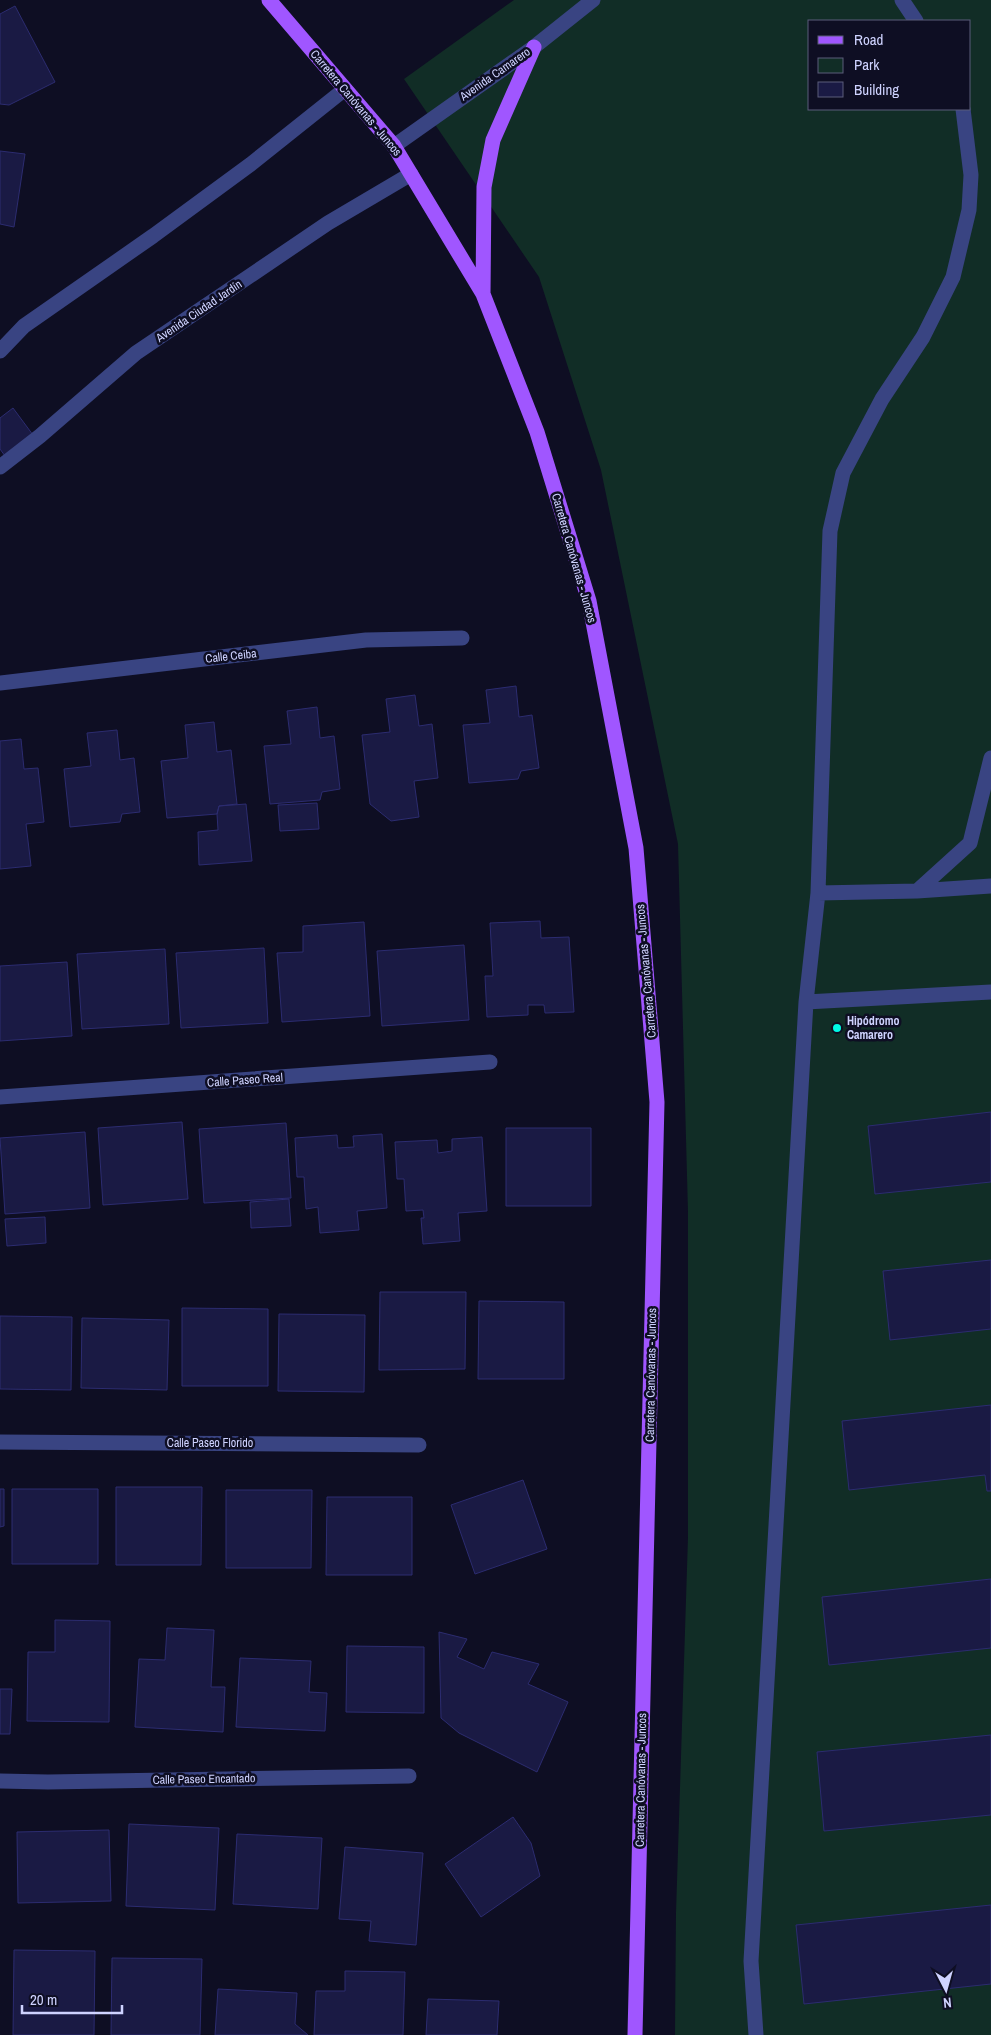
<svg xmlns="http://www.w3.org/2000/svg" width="991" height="2035" font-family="'Archivo Narrow',sans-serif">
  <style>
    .green { fill: #112d26; fill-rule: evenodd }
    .building { fill: #1a1a44; stroke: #2c2c70 }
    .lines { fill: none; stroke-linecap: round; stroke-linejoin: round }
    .minor { stroke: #394482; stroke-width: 15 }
    .major { stroke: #a056ff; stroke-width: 15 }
    .poi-dot { fill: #00fae4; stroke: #0e0e23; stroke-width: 2 }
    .labels { text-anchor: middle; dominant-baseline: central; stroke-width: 5; stroke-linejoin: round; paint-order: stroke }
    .street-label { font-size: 12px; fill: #cfd3ff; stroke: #0e0e23 }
    .poi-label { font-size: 12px; font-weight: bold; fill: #cfd3ff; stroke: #0e0e23; text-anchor: start }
  </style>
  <rect width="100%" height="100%" fill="#0e0e23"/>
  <!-- green -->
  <path class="green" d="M514,0H991V2035H675L676,1913L688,1537V1212L678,844L601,470L539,277L404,79ZM810,21H970V109H810Z"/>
  <!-- building -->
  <path class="building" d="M15,6L55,82L9,105L0,104V14Z
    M0,151L25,154L14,227L0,224Z
    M13,408L33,435L5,456L0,449V418Z
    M516,686L519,717L532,715L539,768L521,771L518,779L469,783L463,725L490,723L486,690Z
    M415,695L419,726L432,724L438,778L414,781L419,817L391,821L370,804L362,735L390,732L386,699Z
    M317,707L320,738L334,736L340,789L322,792L320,800L270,804L264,746L291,744L287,711Z
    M214,722L217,752L231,750L237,804L219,806L217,814L167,818L161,761L188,758L185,725Z
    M117,730L120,760L134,758L140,812L122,814L120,822L70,827L64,769L91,766L87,733Z
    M21,739L24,769L38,768L44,822L26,824L31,866L0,869V741Z
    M317,803L319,829L280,831L278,805Z
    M246,804L252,861L199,865L198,832L218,830L217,814L219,806Z
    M540,921L541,938L569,937L574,1012L545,1013L544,1005H528V1015L487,1017L485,976H493L490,923Z
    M364,922L370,1016L282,1022L277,953L303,952V926Z
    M464,945L469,1020L382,1026L377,951Z
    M264,948L268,1023L181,1028L176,953Z
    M165,949L169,1024L82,1029L77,954Z
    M67,962L72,1036L0,1041V966Z
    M991,1112V1182L875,1194L868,1126Z
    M182,1122L188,1199L103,1205L98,1128Z
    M286,1123L291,1198L204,1203L199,1129Z
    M506,1128H591V1206H506Z
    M85,1132L90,1208L5,1214L0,1138Z
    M382,1134L387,1208L357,1211L359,1230L320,1233L318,1207L306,1209L304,1177H297L295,1138L337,1135L338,1148L354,1147L353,1136Z
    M482,1137L487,1211L458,1213L460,1241L423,1244L421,1218H424L423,1210L406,1211L404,1179H397L395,1142L437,1140L438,1153L452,1151V1139Z
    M289,1199L291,1226L251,1228L250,1202Z
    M45,1217L46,1243L7,1246L5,1219Z
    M991,1260V1329L890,1340L883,1271Z
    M380,1292H466L465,1369L379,1370Z
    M479,1301L564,1302V1379H478Z
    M182,1308L268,1309V1386H182Z
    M279,1314L365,1315L364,1392L278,1391Z
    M0,1316L72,1317L71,1390L0,1389Z
    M82,1318L169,1320L167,1390L81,1388Z
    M991,1405V1491H987L985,1475L849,1490L842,1421Z
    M523,1480L547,1549L475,1574L451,1505Z
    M116,1487H202L201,1565H116Z
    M0,1489H4V1526L0,1527Z
    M12,1489H98V1564H12Z
    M226,1490H312L311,1568H226Z
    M327,1497H412V1575H326Z
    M991,1579V1648L829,1665L822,1597Z
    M55,1620L110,1621L109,1722L27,1721L28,1652H55Z
    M167,1628L214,1630L211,1687H225L223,1732L135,1727L139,1659L165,1660Z
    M439,1632L467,1639L457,1657L484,1669L492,1652L539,1664L528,1684L568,1702L537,1772L459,1733L441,1718Z
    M347,1646L424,1647V1713L346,1712Z
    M240,1658L311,1661L309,1692L327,1693L325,1731L236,1727Z
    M0,1689H12L10,1734H0Z
    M991,1735V1815L824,1831L817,1752Z
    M513,1817L531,1843L540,1876L481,1917L445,1864Z
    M129,1824L219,1828L215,1910L126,1906Z
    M109,1830L111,1901L18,1903L17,1832Z
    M237,1834L322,1838L318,1909L233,1904Z
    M345,1847L423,1853L416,1945L369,1941L371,1921L339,1919Z
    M991,1905V1984L804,2004L796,1925Z
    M14,1950L95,1951L94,2035H13Z
    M112,1958L202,1959L200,2035H111Z
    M345,1971L405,1972L403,2035H314L316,1991H345Z
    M218,1989L297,1993L295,2024L308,2035H215Z
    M428,1999L499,2001L497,2035H426Z"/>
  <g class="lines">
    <!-- minor -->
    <path class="minor" d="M902,0L916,21
      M394,146L534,47L593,0
      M0,351L24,326L153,236L251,164L345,89
      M0,467L40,436L136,353L328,223L411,174
      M0,683L366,640L462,638
      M917,891L991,886
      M818,893L917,891L970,843L991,758
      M806,1002L991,992
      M0,1097L490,1062
      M0,1442L419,1445
      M0,1781L48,1782L409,1776
      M756,2035L751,1961L806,1002L818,893L830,531L843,473L882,399L923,337L953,277L969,210L971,175L963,109"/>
    <!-- major -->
    <path class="major" d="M269,0L394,146L483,294L537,432L589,601L636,848L657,1102L635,2035
      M483,294L484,187L493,140L534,47"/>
  </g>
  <!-- markers -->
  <circle class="poi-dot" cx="837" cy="1028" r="5"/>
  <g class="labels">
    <!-- street labels -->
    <g class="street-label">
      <text transform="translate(495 74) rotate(-35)">Avenida Camarero</text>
      <text transform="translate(356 103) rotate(50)">Carretera Canóvanas - Juncos</text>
      <text transform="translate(199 311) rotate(-34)">Avenida Ciudad Jardín</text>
      <text transform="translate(574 558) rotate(74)">Carretera Canóvanas - Juncos</text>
      <text transform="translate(231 656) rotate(-6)">Calle Ceiba</text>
      <text transform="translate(646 971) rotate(-95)">Carretera Canóvanas - Juncos</text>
      <text transform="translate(245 1080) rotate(-4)">Calle Paseo Real</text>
      <text transform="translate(651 1375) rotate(-89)">Carretera Canóvanas - Juncos</text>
      <text x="210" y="1443">Calle Paseo Florido</text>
      <text transform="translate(204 1779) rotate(-1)">Calle Paseo Encantado</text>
      <text transform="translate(641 1780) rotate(-89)">Carretera Canóvanas - Juncos</text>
    </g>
    <!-- poi labels -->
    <g class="poi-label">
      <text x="847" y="1021">Hipódromo<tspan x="847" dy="14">Camarero</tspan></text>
    </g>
  </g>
  <!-- legend -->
  <rect x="808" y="20" width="162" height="90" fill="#0e0e23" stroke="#5b5d7b"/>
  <rect x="818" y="36" width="25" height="8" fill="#a056ff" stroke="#5b5d7b"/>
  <text x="854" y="45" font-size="15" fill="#cfd3ff">Road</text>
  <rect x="818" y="58" width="25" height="15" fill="#112d26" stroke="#5b5d7b"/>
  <text x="854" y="70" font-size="15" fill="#cfd3ff">Park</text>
  <rect x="818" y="82" width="25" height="15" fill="#1a1a44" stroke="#5b5d7b"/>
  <text x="854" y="95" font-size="15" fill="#cfd3ff">Building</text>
  <!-- north arrow -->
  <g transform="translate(946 1990) rotate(174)" stroke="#0e0e23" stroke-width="4" paint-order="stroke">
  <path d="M0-4L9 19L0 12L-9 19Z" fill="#cfd3ff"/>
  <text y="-8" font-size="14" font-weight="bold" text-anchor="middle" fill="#cfd3ff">N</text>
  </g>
  <!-- scale -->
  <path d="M22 2005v8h100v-8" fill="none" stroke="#cfd3ff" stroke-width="2.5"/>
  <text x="30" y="2005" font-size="15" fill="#cfd3ff" stroke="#0e0e23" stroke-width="4" paint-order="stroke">20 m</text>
</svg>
